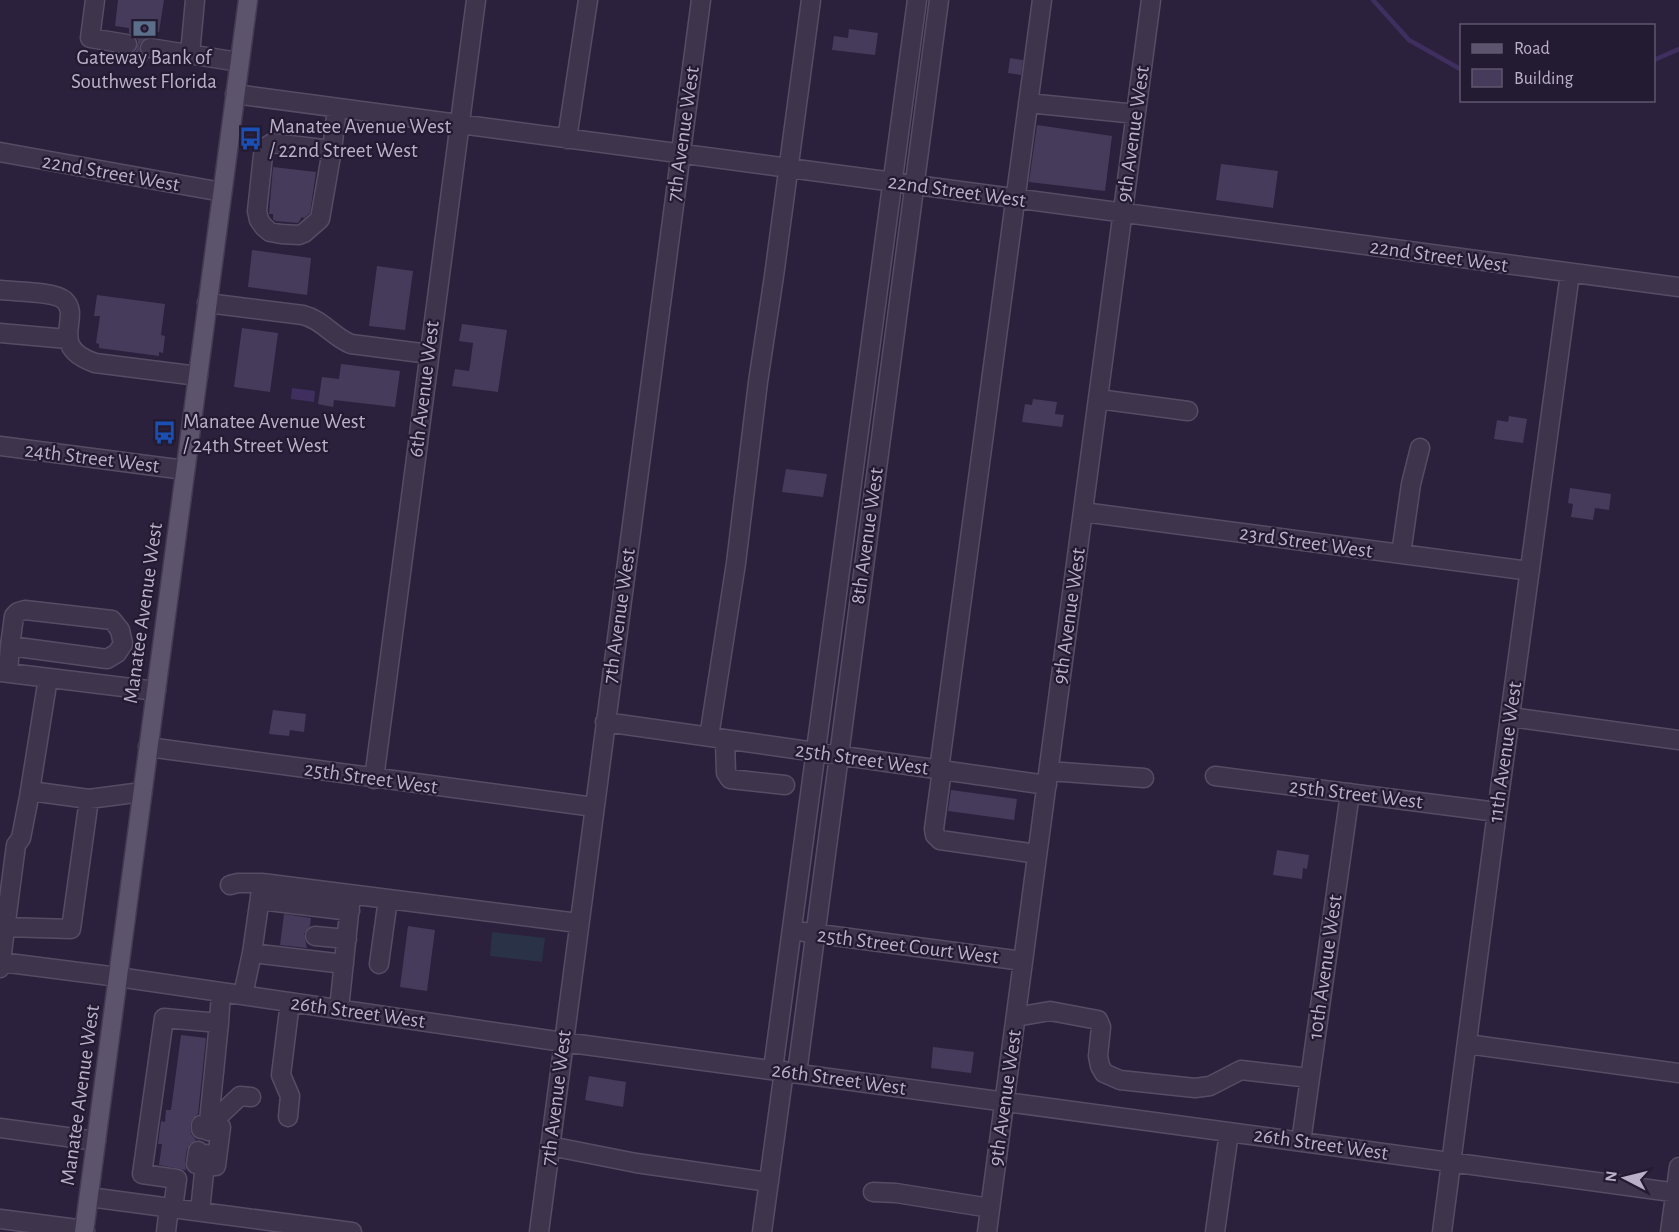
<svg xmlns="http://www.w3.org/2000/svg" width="1679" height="1232" font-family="'Alegreya Sans',sans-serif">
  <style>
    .green { fill: #2a3247 }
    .water { fill: #3f2f5f }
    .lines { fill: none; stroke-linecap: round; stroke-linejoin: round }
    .stream { stroke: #3f2f5f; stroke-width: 4.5 }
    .building { fill: #463b5b }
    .minor-casing { stroke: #564d65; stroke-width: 21 }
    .major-casing { stroke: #443b53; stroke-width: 21 }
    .minor { stroke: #3e354d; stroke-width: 18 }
    .major { stroke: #5c536d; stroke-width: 18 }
    .labels { text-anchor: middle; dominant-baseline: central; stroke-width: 4.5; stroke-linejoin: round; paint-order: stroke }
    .poi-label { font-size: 21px; fill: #bab1c9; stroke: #231b32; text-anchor: start }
    .street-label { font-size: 21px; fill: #bab1c9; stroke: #231b32 }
  </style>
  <rect width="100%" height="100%" fill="#2b213d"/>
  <!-- green -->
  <path class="green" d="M492,932L545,938L542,962L490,956Z"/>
  <!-- water -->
  <path class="water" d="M292,388L315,391L314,402L291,399Z"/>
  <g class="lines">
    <!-- stream -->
    <path class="stream" d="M1373,0L1409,40L1462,70
      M1654,60L1679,49"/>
  </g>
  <!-- building -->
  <path class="building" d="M118,0H164L159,32L152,31L151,37L142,41L139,46L140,53L148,59L147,62L126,59V55L136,51L138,41L135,36L129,33V28L115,26Z
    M849,29L878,33L875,55L832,50L834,36L848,38Z
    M1010,58L1023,60L1021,75L1008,73Z
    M1037,125L1112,136L1105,191L1029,182Z
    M1221,164L1278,171L1273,208L1216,200Z
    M273,167L316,172L310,213L304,218L302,217L298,223L275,221L273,219V214H269Z
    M252,250L311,258L307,295L248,287Z
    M377,266L413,271L405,330L369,326Z
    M97,295L165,304L161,335L165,336L163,353L159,352V356L99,348V344L96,343L100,316H94Z
    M462,324L507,330L498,392L452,386L455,369L469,371L470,366L473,343L459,341Z
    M242,328L278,333L270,392L234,387Z
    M341,364L400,371L395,407L334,400L333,407L318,404L322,377L339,379Z
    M1033,399L1057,402L1055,414L1064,415L1062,427L1022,422L1025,404L1032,405Z
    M1509,416L1527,419L1523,443L1494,439L1497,420L1508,422Z
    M786,469L827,474L823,497L782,492Z
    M1570,488L1611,494L1609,510L1595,508L1593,520L1571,517L1573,504L1568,503Z
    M273,710L306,714L304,732L290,730L289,736L269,734Z
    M951,790L1017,799L1014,820L948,811Z
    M1277,850L1309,855L1307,869L1303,868L1302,879L1273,875Z
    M284,914L311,918L310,926L304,934L307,948L280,945Z
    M408,926L435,930L427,991L400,987Z
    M181,1035L206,1038L198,1114L192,1119L190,1125L191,1134L196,1140L190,1144L187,1149L185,1162L186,1170L159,1165L162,1144H158L161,1121L165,1122L166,1110H171Z
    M933,1047L974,1052L971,1073L931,1068Z
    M589,1076L626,1082L623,1107L585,1100Z"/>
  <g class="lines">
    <defs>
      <path id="minor" d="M95,0L90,38L127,44
        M150,48L239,62
        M190,54L195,0
        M235,94L1679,287
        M1028,103L1136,114
        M567,139L588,0
        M332,150L320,219L304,233L299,235L281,234L270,232L264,227L259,220L257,211L263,155L266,147L272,143L332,150L337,108
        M0,152L222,192
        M0,290C14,292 54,291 64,300C83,317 46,346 95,363L198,376
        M207,303L303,315C323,320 333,337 351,344L429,354
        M0,333L67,339
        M1098,399L1188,411
        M0,446L185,470
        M1083,512L1530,571
        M1401,554L1411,484L1420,448
        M0,672L156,691
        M8,673L10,646L107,659L117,653L123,644L120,630L112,620L25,610L18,612L14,616L10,646
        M1510,717L1679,740
        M605,722L1047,785
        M709,737L736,563L758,382L774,276L811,0
        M725,740L726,773L730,779L785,785
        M148,747L594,807
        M939,770L1042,0
        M942,770L934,829L935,835L940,840L1037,854
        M1049,771L1144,778
        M1215,776L1497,812
        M374,779L476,0
        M30,791L89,799L142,792
        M230,885L238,883H262L578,923
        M260,900L350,911
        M5,927L71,929L89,799
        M804,932L1023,961
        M315,936L347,939
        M252,953L344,964
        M0,962L118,977L563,1042L1679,1193
        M379,964L388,899
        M0,968L16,845L21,838L29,797L48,678
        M243,995L252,953L262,883
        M339,1009L351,895
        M1016,1017L1050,1011L1098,1020L1101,1027L1098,1056L1100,1066L1104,1073L1120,1080L1195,1088L1210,1086L1241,1070L1310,1078
        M1467,1044L1679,1073
        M773,1069L917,0
        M797,1073L939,0
        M210,1115L221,1114L240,1096L251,1097
        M288,1117L290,1096L281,1075L290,1002
        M0,1128L96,1141
        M208,1131L219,1023
        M1301,1142L1350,793
        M550,1146L636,1163L769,1182
        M198,1151L196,1164L216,1166L221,1127L201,1125V1129
        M873,1192L896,1193L990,1208
        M89,1197L352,1232
        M173,1208L177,1179L142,1174L164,1018L219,1023L221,992
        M200,1211L206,1154
        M0,1219L85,1230
        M166,1232L169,1207
        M539,1232L701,0
        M762,1232L784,1071
        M987,1232L1151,0
        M1215,1232L1229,1132
        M1442,1232L1497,812L1570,273
        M1670,1232L1679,1167"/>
      <path id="major" d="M84,1232L248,0"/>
    </defs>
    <!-- minor casing -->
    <use href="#minor" class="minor-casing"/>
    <!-- major casing -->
    <use href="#major" class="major-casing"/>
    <!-- minor -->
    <use href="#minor" class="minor"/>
    <!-- major -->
    <use href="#major" class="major"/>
  </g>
  <!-- icons -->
  <defs>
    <symbol id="bank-bare" viewBox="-9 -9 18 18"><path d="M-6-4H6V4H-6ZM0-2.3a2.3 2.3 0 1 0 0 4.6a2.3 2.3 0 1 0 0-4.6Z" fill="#5c6f8a" stroke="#231b32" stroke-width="2.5" paint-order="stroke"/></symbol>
    <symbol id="bus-bare" viewBox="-9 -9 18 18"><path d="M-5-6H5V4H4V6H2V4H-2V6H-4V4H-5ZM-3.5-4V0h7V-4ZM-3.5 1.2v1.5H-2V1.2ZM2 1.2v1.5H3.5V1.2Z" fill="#1a4fb4" stroke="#231b32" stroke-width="2.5" paint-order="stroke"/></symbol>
  </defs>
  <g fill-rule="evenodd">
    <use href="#bank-bare" x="128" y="12" width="33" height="33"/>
    <use href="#bus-bare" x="234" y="122" width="33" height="33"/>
    <use href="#bus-bare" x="148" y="416" width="33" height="33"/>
  </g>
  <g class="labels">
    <!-- poi labels -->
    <g class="poi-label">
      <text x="144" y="57" text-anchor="middle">Gateway Bank of<tspan x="144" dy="24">Southwest Florida</tspan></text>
      <text x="269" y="126">Manatee Avenue West<tspan x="269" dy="24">/ 22nd Street West</tspan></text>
      <text x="183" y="421">Manatee Avenue West<tspan x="183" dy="24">/ 24th Street West</tspan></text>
    </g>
    <!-- street labels -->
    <g class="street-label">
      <text transform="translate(683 134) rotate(-82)">7th Avenue West</text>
      <text transform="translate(1133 134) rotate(-82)">9th Avenue West</text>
      <text transform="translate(111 173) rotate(10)">22nd Street West</text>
      <text transform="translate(957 191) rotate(8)">22nd Street West</text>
      <text transform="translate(1439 256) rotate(8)">22nd Street West</text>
      <text transform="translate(424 389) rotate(-83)">6th Avenue West</text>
      <text transform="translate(92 458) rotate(7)">24th Street West</text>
      <text transform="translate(867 536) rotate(-82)">8th Avenue West</text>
      <text transform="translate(1306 542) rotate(8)">23rd Street West</text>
      <text transform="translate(143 613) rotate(-82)">Manatee Avenue West</text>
      <text transform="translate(619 616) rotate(-82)">7th Avenue West</text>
      <text transform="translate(1069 616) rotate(-82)">9th Avenue West</text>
      <text transform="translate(1505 752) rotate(-82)">11th Avenue West</text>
      <text transform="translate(862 759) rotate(8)">25th Street West</text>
      <text transform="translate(371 778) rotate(8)">25th Street West</text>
      <text transform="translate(1356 794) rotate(7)">25th Street West</text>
      <text transform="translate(908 946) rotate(7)">25th Street Court West</text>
      <text transform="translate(1325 967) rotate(-82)">10th Avenue West</text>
      <text transform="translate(358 1012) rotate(8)">26th Street West</text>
      <text transform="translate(839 1079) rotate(8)">26th Street West</text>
      <text transform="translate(80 1095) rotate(-82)">Manatee Avenue West</text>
      <text transform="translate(556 1098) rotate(-83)">7th Avenue West</text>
      <text transform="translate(1005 1098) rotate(-82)">9th Avenue West</text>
      <text transform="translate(1321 1144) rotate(8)">26th Street West</text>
    </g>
  </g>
  <!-- legend -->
  <rect x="1460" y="24" width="195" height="78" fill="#231b32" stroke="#5f576e" stroke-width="1.5"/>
  <rect x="1472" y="44" width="30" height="9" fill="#5c536d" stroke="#5f576e" stroke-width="1.5"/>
  <text x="1514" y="54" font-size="18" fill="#bab1c9">Road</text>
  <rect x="1472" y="69" width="30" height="18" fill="#463b5b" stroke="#5f576e" stroke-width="1.5"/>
  <text x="1514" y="84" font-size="18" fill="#bab1c9">Building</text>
  <!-- north arrow -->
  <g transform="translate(1625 1178) rotate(277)" stroke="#231b32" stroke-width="4.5" paint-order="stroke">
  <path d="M0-4.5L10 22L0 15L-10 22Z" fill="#bab1c9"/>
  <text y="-9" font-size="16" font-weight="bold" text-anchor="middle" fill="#bab1c9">N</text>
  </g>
</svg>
